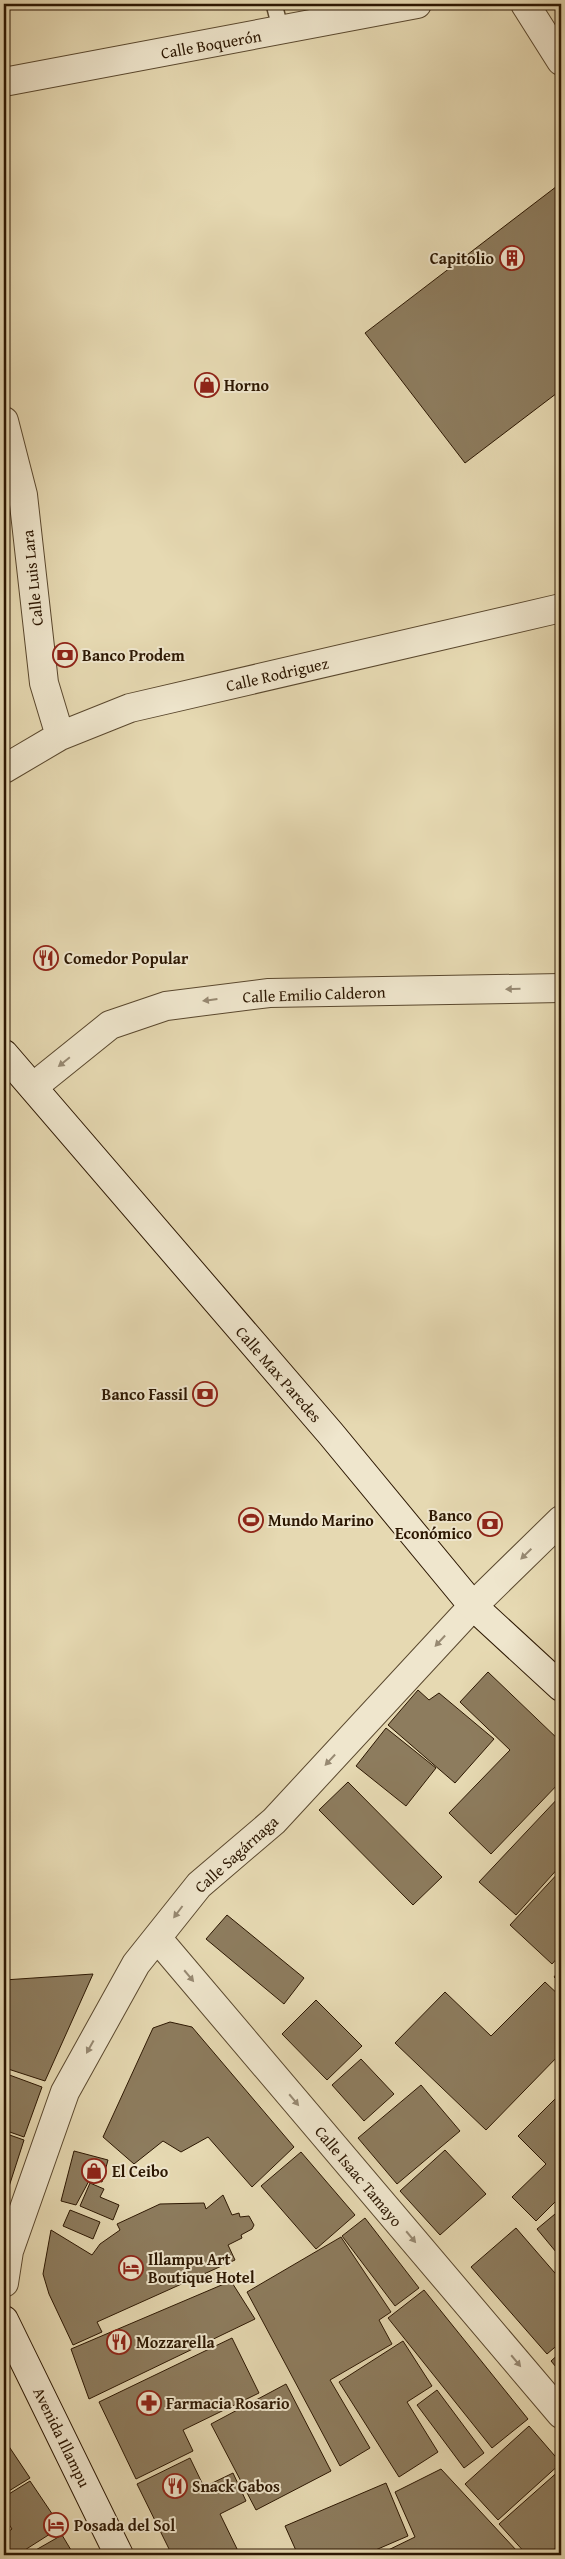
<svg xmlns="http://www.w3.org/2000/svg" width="565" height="2559" font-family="'Gentium Book Plus',serif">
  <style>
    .building { fill: #8d7c5e; stroke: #2c1702 }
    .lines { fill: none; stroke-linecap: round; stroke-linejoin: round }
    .service-casing { stroke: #5a482e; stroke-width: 18 }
    .minor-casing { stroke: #5a482e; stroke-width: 30 }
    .tertiary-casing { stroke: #5a482e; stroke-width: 30 }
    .secondary-casing { stroke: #2c1702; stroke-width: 30 }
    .service { stroke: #efe6cd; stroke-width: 15 }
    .minor { stroke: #efe6cd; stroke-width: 28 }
    .tertiary { stroke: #efe6cd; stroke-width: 28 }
    .secondary { stroke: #efe6cd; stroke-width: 28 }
    .oneway { fill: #978972 }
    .labels { text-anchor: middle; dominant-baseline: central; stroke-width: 4; stroke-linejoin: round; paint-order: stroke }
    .street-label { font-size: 16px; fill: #2c1702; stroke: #efe6cd }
    .poi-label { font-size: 16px; font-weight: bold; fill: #2c1702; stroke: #efe6cd; text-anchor: start }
  </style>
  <rect width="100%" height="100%" fill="#e6d9b2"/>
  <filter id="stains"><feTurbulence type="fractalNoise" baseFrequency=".004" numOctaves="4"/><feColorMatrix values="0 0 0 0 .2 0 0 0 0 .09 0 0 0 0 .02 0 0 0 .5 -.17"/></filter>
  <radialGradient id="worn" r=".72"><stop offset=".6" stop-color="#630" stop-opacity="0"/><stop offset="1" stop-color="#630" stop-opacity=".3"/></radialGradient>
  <!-- building -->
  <path class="building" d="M561,183V390L465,463L365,333Z
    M488,1672L561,1742V1781L491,1854L449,1813L510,1750L460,1702Z
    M418,1690L429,1700L439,1693L494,1739L455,1783L388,1725Z
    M386,1728L436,1768L406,1806L356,1766Z
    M348,1782L442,1877L413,1905L319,1810Z
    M561,1795V1865L516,1915L479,1882Z
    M561,1870V1954L552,1964L510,1925Z
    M227,1915L304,1978L284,2004L206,1939Z
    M561,1968V1984L554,1977Z
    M93,1974L45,2081L5,2068L4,1980Z
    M545,1982L561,1997V2053L486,2130L395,2043L445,1992L491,2036Z
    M316,2000L362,2046L327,2080L282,2034Z
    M170,2022L192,2027L294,2147L252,2187L208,2137L181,2152L163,2141L134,2164L103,2137L153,2028Z
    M361,2059L394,2094L364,2121L332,2085Z
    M4,2073L42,2087L24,2137L4,2130Z
    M421,2085L460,2131L397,2184L358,2138Z
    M561,2093V2196L536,2221L512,2197L546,2164L518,2136Z
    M4,2133L24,2140L5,2199L4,2198Z
    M445,2150L486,2194L440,2235L400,2191Z
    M74,2151L108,2160L102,2182L90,2179L76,2205L61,2201Z
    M301,2152L355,2215L316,2249L261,2186Z
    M90,2183L104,2189L100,2197L119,2205L113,2220L80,2206Z
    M223,2195L232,2215L239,2213L240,2217L249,2216L254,2225L252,2229L241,2235L242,2238L228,2245L235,2260L97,2322L102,2332L73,2345L49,2294L43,2274L51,2230L92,2255L100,2244L120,2230L117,2224L160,2204L204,2203L206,2209Z
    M561,2209V2258L537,2229Z
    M70,2210L100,2222L93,2239L63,2226Z
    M365,2218L419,2288L395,2306L342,2236Z
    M516,2228L561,2280V2342L547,2354L471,2267Z
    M341,2237L391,2312L379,2320L392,2344L330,2380L370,2448L340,2466L247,2292Z
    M231,2281L255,2319L89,2399L71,2349Z
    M424,2290L528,2419L492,2448L388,2318Z
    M232,2338L259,2393L183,2430L193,2451L136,2479L99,2402Z
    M403,2341L432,2386L407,2402L438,2452L399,2477L339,2382Z
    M561,2352V2373L551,2361Z
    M286,2384L331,2471L256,2510L211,2424Z
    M437,2390L484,2453L464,2468L417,2405Z
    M529,2426L561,2463L498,2520L465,2484Z
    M4,2439L30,2478L4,2494Z
    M190,2458L204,2487L233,2473L246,2501L220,2514L240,2555H172L137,2484Z
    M441,2469L517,2551L509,2555H378L415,2537L395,2492Z
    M561,2469V2543L548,2555H527L499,2524Z
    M30,2481L61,2527L17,2555H7L4,2535L12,2529L4,2517V2497Z
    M386,2483L408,2536L364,2555H298L285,2526Z
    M62,2535L74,2555H27Z
    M561,2547V2555H551Z"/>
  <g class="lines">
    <defs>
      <path id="service" d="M274,4L281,31"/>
      <path id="minor" d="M4,421L23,495L44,683L60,736
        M4,769L60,736L130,708L561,608
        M33,1087L110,1025L166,1006L269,993L561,988
        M158,1939L561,2414"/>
      <path id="tertiary" d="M525,4L561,61
        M4,82L417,4
        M4,2283L9,2251L65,2092L136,1964L199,1885L274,1821L473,1606L561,1520"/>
      <path id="secondary" d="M4,1054L331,1434L473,1606L561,1687
        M4,2320L119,2555"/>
    </defs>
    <!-- service casing -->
    <use href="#service" class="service-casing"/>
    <!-- minor casing -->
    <use href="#minor" class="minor-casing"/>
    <!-- tertiary casing -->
    <use href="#tertiary" class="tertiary-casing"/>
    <!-- secondary casing -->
    <use href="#secondary" class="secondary-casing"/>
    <!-- service -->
    <use href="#service" class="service"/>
    <!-- minor -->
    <use href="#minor" class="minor"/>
    <!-- tertiary -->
    <use href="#tertiary" class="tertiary"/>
    <!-- secondary -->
    <use href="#secondary" class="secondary"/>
  </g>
  <!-- one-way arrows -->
  <defs><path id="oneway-solid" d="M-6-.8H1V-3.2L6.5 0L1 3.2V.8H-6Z" transform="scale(1.25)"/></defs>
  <g class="oneway">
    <use href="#oneway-solid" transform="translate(513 989) rotate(179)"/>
    <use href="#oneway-solid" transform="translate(210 1000) rotate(173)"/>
    <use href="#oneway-solid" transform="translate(64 1062) rotate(141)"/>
    <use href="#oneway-solid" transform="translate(526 1554) rotate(136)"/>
    <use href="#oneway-solid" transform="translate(440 1641) rotate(133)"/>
    <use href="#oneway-solid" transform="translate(330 1760) rotate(133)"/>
    <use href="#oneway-solid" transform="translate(178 1912) rotate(127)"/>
    <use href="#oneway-solid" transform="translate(189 1976) rotate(50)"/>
    <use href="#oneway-solid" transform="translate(90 2047) rotate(119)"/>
    <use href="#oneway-solid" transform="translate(294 2100) rotate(50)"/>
    <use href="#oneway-solid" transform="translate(411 2237) rotate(50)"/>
    <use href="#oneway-solid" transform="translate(516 2361) rotate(50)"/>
  </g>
  <!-- icons -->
  <defs>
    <symbol id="building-ring" viewBox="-11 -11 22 22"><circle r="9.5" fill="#efe6cd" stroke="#8f2418" stroke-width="1.5"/><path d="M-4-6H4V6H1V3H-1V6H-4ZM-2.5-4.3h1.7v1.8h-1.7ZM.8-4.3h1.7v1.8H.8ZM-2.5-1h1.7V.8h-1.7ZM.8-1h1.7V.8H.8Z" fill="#8f2418"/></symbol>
    <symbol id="shop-ring" viewBox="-11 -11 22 22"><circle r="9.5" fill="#efe6cd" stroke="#8f2418" stroke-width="1.5"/><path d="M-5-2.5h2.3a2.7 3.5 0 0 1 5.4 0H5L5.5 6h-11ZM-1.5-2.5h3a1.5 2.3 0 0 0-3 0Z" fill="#8f2418"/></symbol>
    <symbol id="bank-ring" viewBox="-11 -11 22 22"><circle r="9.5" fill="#efe6cd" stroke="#8f2418" stroke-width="1.5"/><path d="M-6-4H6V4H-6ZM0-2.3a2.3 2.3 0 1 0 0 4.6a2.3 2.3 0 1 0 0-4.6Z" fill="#8f2418"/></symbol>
    <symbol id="restaurant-ring" viewBox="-11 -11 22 22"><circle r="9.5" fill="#efe6cd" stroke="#8f2418" stroke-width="1.5"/><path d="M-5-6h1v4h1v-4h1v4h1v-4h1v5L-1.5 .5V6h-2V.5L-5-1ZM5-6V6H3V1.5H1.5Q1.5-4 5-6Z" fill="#8f2418"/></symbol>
    <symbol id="stadium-ring" viewBox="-11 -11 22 22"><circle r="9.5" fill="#efe6cd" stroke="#8f2418" stroke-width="1.5"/><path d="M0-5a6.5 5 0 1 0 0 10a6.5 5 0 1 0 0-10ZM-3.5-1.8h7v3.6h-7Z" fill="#8f2418"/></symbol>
    <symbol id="hotel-ring" viewBox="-11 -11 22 22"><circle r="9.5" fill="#efe6cd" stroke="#8f2418" stroke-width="1.5"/><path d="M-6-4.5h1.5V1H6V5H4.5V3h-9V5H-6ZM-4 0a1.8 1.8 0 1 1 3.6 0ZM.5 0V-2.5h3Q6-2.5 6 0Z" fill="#8f2418"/></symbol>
    <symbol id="pharmacy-ring" viewBox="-11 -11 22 22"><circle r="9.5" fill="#efe6cd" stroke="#8f2418" stroke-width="1.5"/><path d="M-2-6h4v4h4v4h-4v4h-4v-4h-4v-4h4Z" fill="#8f2418"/></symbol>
  </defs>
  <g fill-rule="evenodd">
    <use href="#building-ring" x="498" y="244" width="28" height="28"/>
    <use href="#shop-ring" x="193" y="371" width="28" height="28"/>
    <use href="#bank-ring" x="51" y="641" width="28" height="28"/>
    <use href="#restaurant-ring" x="32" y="944" width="28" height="28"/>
    <use href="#bank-ring" x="191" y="1380" width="28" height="28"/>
    <use href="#stadium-ring" x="237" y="1506" width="28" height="28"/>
    <use href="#bank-ring" x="476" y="1510" width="28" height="28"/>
    <use href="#shop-ring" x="80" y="2157" width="28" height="28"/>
    <use href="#hotel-ring" x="117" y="2254" width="28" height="28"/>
    <use href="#restaurant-ring" x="105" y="2328" width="28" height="28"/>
    <use href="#pharmacy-ring" x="135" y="2389" width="28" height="28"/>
    <use href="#restaurant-ring" x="161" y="2472" width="28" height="28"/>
    <use href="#hotel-ring" x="42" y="2511" width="28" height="28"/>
  </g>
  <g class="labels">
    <!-- street labels -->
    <g class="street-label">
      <text transform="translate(211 44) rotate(-10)">Calle Boquerón</text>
      <text transform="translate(32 578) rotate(-96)">Calle Luis Lara</text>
      <text transform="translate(277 674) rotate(-13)">Calle Rodriguez</text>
      <text transform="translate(314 994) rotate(-2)">Calle Emilio Calderon</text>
      <text transform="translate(279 1374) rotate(49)">Calle Max Paredes</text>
      <text transform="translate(236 1854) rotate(-42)">Calle Sagárnaga</text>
      <text transform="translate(359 2176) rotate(50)">Calle Isaac Tamayo</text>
      <text transform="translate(62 2437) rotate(64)">Avenida Illampu</text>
    </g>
    <!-- poi labels -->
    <g class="poi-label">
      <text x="494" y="258" text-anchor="end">Capitolio</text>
      <text x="224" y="385">Horno</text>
      <text x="82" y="655">Banco Prodem</text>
      <text x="64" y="958">Comedor Popular</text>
      <text x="188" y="1394" text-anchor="end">Banco Fassil</text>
      <text x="472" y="1515" text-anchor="end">Banco<tspan x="472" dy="18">Económico</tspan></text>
      <text x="268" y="1520">Mundo Marino</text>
      <text x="112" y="2171">El Ceibo</text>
      <text x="148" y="2259">Illampu Art<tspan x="148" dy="18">Boutique Hotel</tspan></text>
      <text x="136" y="2342">Mozzarella</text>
      <text x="166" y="2403">Farmacia Rosario</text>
      <text x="192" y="2486">Snack Gabos</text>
      <text x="74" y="2525">Posada del Sol</text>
    </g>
  </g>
  <!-- margin -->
  <rect width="565" height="2559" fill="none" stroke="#e6d9b2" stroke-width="20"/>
  <rect x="5" y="5" width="555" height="2549" fill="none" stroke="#2c1702" stroke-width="2.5"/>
  <rect x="10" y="10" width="545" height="2539" fill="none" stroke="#2c1702"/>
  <rect width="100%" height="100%" filter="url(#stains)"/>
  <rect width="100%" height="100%" fill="url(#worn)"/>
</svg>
